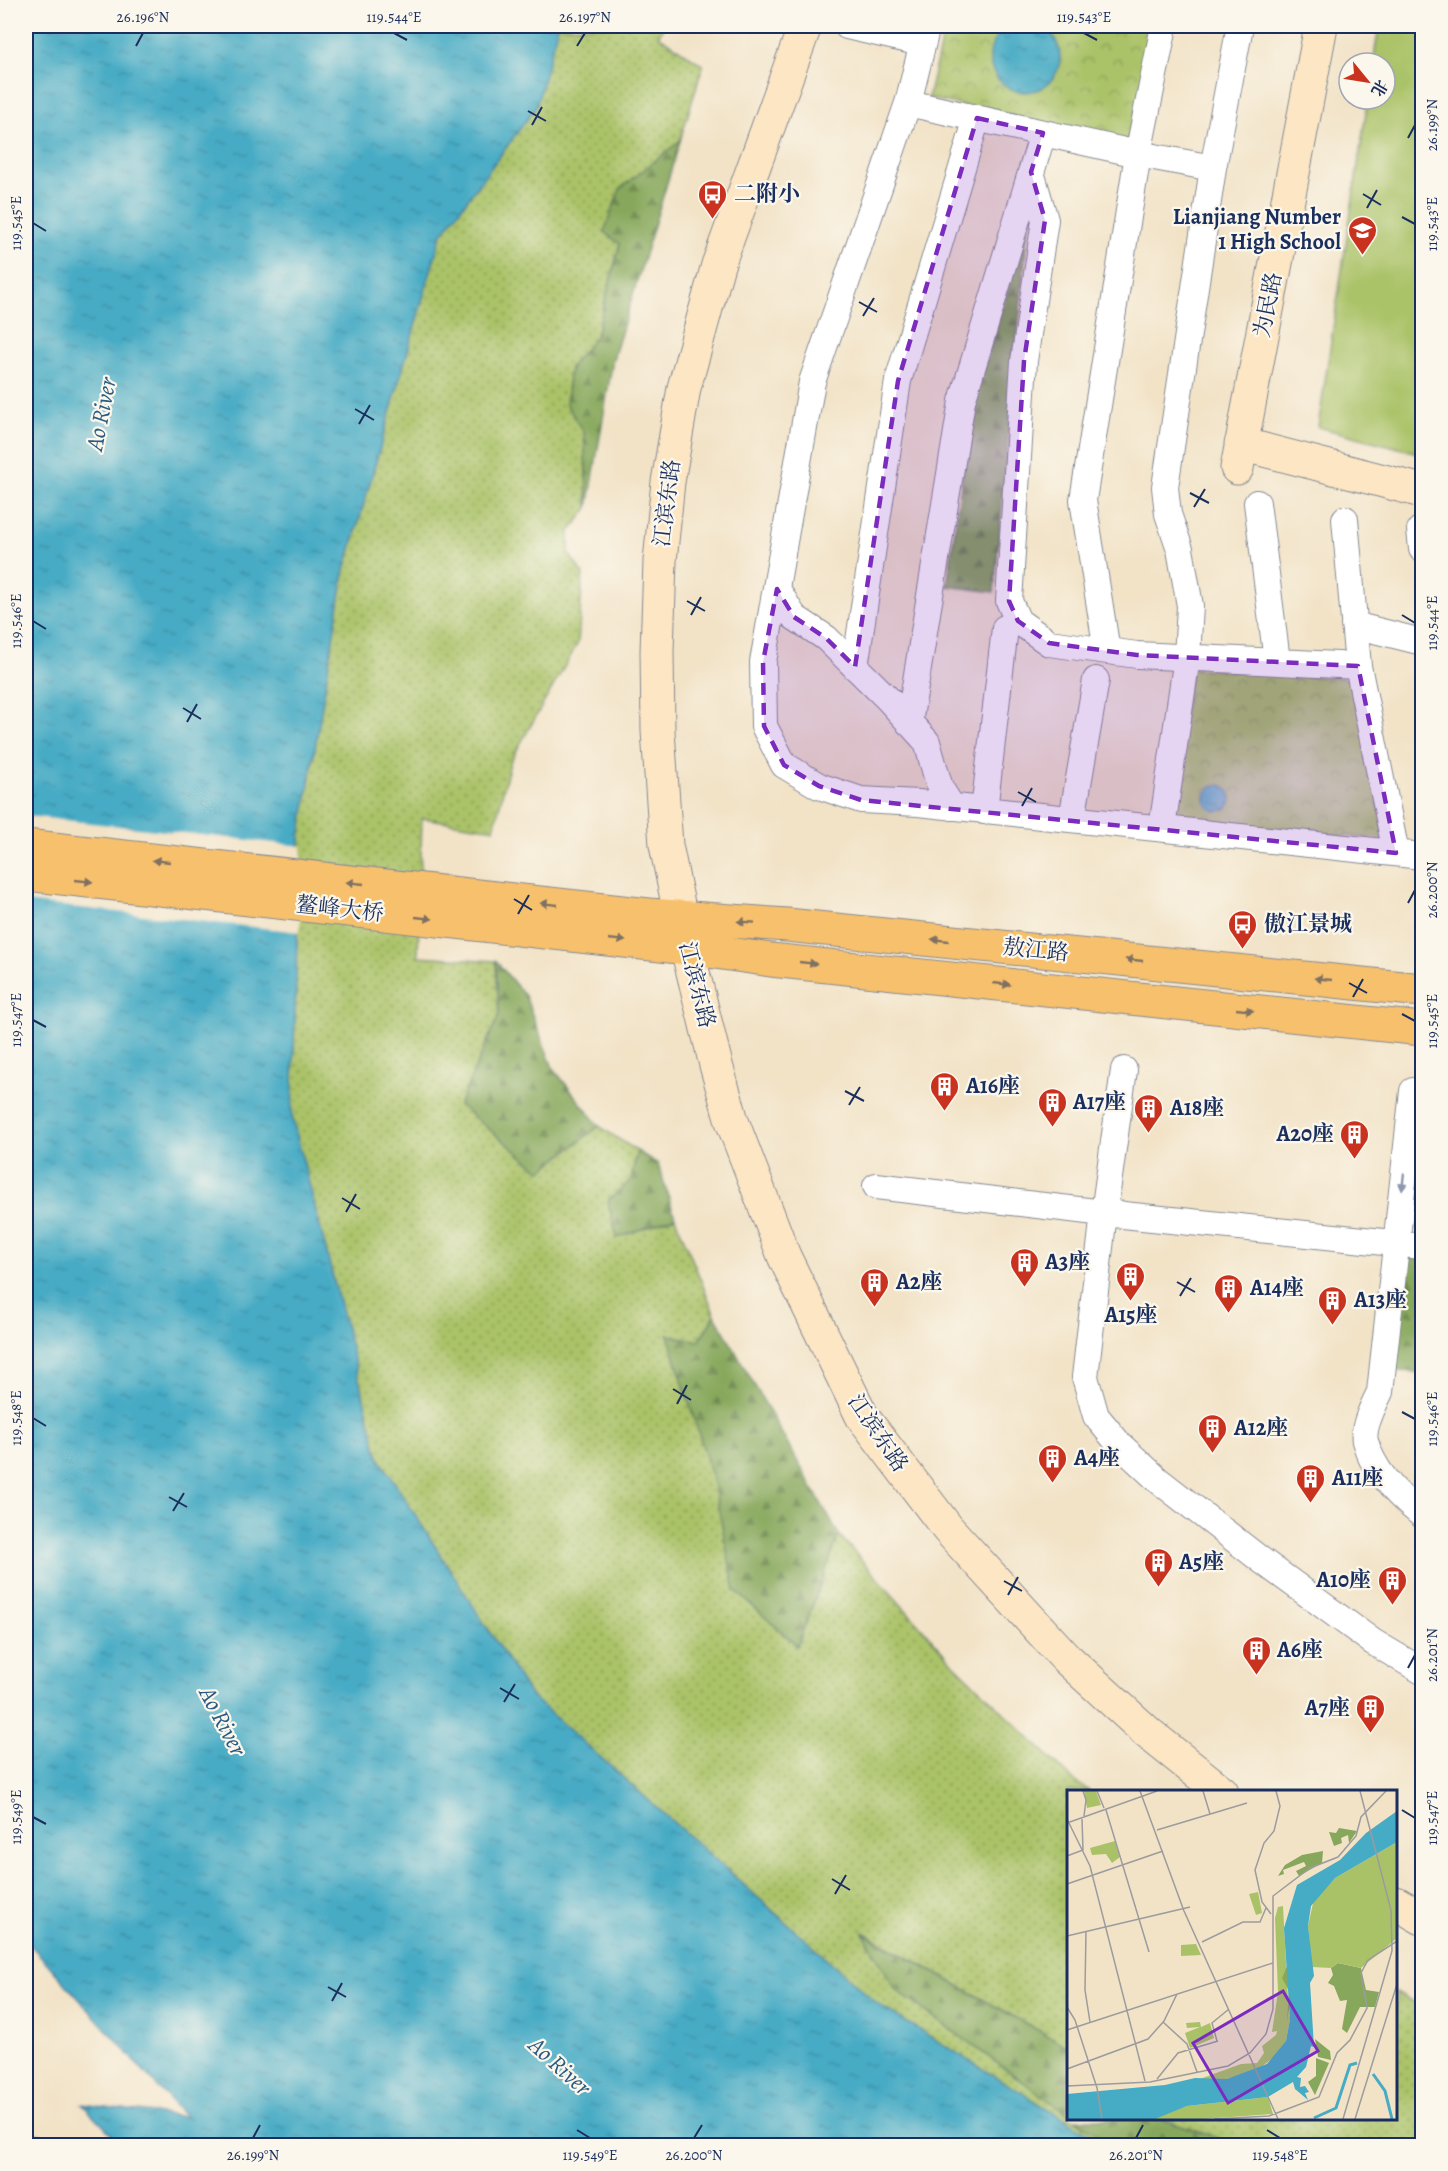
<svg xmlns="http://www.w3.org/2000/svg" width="1448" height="2171" font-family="Alegreya,'Noto Serif SC',serif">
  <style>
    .grass { fill: url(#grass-dots); stroke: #627862; stroke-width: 1.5 }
    .forest { fill: url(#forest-firs); stroke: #516c5d; stroke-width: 1.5 }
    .park { fill: url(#park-crowns); stroke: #627862; stroke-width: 1.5 }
    .pitch { fill: #aac267; stroke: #627862; stroke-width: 1.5 }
    .water { fill: url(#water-ripples); stroke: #306d92; stroke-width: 1.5 }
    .pier { fill: #f2e3c7 }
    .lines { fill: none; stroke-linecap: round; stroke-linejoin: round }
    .street-casing { stroke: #868992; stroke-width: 28 }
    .secondary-casing { stroke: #868992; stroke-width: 35 }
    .primary-casing { stroke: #868992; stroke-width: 35 }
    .street { stroke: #fff; stroke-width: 26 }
    .secondary { stroke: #fce6c4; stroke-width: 33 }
    .primary { stroke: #f7c06c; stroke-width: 33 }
    .oneway { fill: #7e7064 }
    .oneway2 { fill: #8d97ae }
    .marked { fill: #7b2cbf; fill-opacity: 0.2; stroke: #7b2cbf; stroke-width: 4.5; stroke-dasharray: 12 8; stroke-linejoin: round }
    .ticks { fill: none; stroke: #1b2f5e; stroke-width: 2 }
    .labels { text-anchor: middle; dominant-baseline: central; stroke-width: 4.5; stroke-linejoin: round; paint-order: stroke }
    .poi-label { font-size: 22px; font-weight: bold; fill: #1b2f5e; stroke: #fbf7ec; text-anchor: start }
    .street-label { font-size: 22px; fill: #1b2f5e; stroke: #fbf7ec }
    .water-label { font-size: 24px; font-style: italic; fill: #2a5a82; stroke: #fbf7ec }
    .inset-river { fill: none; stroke: #46abc5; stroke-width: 3 }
    .inset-road { fill: none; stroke: #9c9b9d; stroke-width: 1.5 }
    .view { fill: #7b2cbf; fill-opacity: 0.15; stroke: #7b2cbf; stroke-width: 3 }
    .inset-edge { fill: none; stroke: #1b2f5e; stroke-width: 3 }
    .neatline { fill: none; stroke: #1b2f5e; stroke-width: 2 }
    .ticks-label { font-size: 15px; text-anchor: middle; fill: #1b2f5e }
  </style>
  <defs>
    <pattern id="grass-dots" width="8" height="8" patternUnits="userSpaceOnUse" patternTransform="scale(1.5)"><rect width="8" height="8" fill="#aac267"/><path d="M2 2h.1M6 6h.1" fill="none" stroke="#8a9e58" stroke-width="1.8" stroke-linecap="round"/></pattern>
    <pattern id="forest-firs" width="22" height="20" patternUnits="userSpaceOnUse" patternTransform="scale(1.5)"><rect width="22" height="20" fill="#87a85c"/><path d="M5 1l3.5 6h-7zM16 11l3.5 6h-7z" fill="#6e894f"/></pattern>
    <pattern id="park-crowns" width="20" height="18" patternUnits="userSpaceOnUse" patternTransform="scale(1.5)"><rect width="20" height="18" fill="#aac267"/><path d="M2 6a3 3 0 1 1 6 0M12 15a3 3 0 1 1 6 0" fill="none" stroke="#8a9e58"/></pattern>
    <pattern id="water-ripples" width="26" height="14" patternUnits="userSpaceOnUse" patternTransform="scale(1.5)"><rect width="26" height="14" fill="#46abc5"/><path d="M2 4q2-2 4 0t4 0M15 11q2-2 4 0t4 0" fill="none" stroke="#3a8ca3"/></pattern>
  </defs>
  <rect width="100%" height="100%" fill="#fbf7ec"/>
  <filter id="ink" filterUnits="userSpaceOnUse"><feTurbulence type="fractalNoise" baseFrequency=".0167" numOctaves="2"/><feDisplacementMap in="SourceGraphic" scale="12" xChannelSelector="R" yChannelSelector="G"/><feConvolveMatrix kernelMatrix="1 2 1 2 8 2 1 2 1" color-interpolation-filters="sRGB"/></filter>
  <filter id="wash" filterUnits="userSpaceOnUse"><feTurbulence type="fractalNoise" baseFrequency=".008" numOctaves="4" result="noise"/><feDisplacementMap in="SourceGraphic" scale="24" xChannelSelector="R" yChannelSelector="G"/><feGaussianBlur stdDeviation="1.35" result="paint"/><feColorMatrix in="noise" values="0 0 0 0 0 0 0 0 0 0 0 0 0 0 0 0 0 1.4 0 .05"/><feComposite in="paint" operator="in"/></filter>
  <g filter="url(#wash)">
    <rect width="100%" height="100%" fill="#f2e3c7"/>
    <!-- grass -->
    <path class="grass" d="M558,26H663L659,36L703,65L680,141L620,189V243L596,336L570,367L566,404L584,432L588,508L569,533V554L583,574L578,643L510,762L494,829L422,818L418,956L496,961L499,1015L459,1105L541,1171L599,1126L637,1151L631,1180L608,1201L617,1237L675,1217L715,1315L699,1341L669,1335L712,1476L735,1590L797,1646L839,1535L954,1664L1072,1779L1089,1791L1068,1792V2047L865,1933L896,1990L1068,2114V2118L1075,2119L1112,2145H1107L880,2006L529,1694L379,1458L292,1117L300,838L344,573L441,235L536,107Z
      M1396,1992L1422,2007V2145H1238L1160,2119L1396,2118Z"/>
    <!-- forest -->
    <path class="forest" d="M680,141L613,359L588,508L584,432L566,404L570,367L596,336L620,244L604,232L620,189Z
      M1028,224L994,592L947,586L972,406Z
      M496,961L525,996L553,1068L599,1126L541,1171L459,1105L499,1015Z
      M637,1151L658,1164L675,1217L617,1238L608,1201L631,1180Z
      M1402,1256L1422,1259V1374C1413,1369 1401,1374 1391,1368Z
      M715,1315L839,1535L797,1646L735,1590L712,1476L668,1335L699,1341Z
      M863,1933L1068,2047V2114L896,1990Z
      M1075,2119H1160L1238,2145H1112Z
      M26,2132L90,2145H26Z"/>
    <!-- park -->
    <path class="park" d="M945,26H1155L1129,142L928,98Z
      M1191,668L1354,679L1387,840L1169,819Z"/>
    <!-- pitch -->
    <path class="pitch" d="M1379,26H1422V454L1318,427L1368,99H1385V63H1373Z"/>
    <!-- water -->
    <path class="water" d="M990 57a35 35 0 1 1 70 0a35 35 0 1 1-70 0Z
      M26,26H558L536,107L441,235L344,573L300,838L292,1117L379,1458L529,1694L880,2006L1107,2145H130L119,2142L82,2104L185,2117L26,1940Z
      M1205 798a13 13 0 1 1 26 0a13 13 0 1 1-26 0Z
      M1422,1109V1228L1408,1226Z"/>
    <!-- pier -->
    <path class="pier" d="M26,816L302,846L300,932L26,902Z"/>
  </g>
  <g filter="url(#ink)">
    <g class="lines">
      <defs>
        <path id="street" d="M847,26L922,43
          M927,26L908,103L812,382L763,662L764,726L784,765L819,786L861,800L918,803L1422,856
          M908,103L1138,154L1213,168
          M1031,172L1045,220L1024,361L1009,601L1018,621L1049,643L1137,655L1358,666L1396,853
          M1257,503L1277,661
          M1345,519L1358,666
          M1420,530L1422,549
          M777,589L794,617L826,638L889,700L927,742L940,788L952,807
          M1354,625L1422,642
          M1107,651L1083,500L1138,154L1164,26
          M855,667L898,381L977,118
          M909,723L962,401L1043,133
          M984,811L1005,628
          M1072,819L1096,680
          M1162,828L1187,657L1190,606L1180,549L1168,514L1165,487L1213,168L1240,26
          M1124,1070L1104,1213L1085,1377L1096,1416L1119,1444L1158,1480L1261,1560L1373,1642L1422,1671
          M1422,1093L1413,1091L1380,1392C1374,1404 1362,1428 1365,1441C1373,1471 1399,1497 1422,1515
          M876,1186L1104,1213L1422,1246"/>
        <path id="secondary" d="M805,26L718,265L684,388L668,482L660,561L657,651L658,731L666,845L687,948L716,1065L732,1121L784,1256L862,1416L948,1529L1065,1657L1148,1733L1222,1792
          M1241,444L1422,491
          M1237,468L1321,26
          M1396,1903L1422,1918"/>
        <path id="primary" d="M26,846L649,915L787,925L1422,990
          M26,874L687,948L771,960L1422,1029"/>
      </defs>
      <!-- street casing -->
      <use href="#street" class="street-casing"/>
      <!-- secondary casing -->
      <use href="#secondary" class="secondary-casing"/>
      <!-- primary casing -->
      <use href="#primary" class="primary-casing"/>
      <!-- street -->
      <use href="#street" class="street"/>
      <!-- secondary -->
      <use href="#secondary" class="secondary"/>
      <!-- primary -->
      <use href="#primary" class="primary"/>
    </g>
    <!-- one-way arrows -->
    <defs><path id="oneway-solid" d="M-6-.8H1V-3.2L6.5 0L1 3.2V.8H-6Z" transform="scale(1.5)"/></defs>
    <g class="oneway">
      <use href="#oneway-solid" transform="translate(161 861) rotate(-174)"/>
      <use href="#oneway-solid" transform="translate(84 881) rotate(6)"/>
      <use href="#oneway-solid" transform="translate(355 883) rotate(-174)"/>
      <use href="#oneway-solid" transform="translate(549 904) rotate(-174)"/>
      <use href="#oneway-solid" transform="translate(424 918) rotate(6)"/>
      <use href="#oneway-solid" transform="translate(746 922) rotate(-176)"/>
      <use href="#oneway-solid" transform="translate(617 940) rotate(6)"/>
      <use href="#oneway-solid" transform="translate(940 940) rotate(-174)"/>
      <use href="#oneway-solid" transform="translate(1134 960) rotate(-174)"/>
      <use href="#oneway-solid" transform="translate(808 963) rotate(6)"/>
      <use href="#oneway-solid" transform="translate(1323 979) rotate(-174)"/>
      <use href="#oneway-solid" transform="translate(1002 984) rotate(6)"/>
      <use href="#oneway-solid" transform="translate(1245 1010) rotate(6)"/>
    </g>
    <use class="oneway2" href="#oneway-solid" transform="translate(1403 1182) rotate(96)"/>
  </g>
  <!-- marked area -->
  <path class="marked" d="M977,118L1043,133L1031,172L1045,220L1024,361L1009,601L1018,621L1049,643L1137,655L1358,666L1396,853L861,800L819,786L784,765L764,726L763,662L777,589L794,617L826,638L855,667L898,381Z"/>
  <!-- ticks -->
  <path class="ticks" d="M394,33L407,40M1084,33L1097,40M136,46L143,33M577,46L585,33M528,111L546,121M532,125L542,107M1408,138L1415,125M1363,194L1381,205M1367,208L1377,190M1402,217L1415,224M33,223L46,231M859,302L877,312M863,316L874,298M355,409L374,420M359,424L370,405M1190,493L1209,503M1194,507L1205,489M687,601L705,611M691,615L701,597M1402,615L1415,623M33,621L46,629M183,708L201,719M187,722L197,704M1018,792L1036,802M1022,806L1032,788M514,899L532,910M1408,903L1415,890M518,914L529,895M1349,983L1367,993M1353,997L1363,979M1402,1014L1415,1021M33,1020L46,1027M845,1091L864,1101M849,1105L860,1087M342,1198L360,1209M346,1212L356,1194M1177,1282L1195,1292M1180,1296L1191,1278M673,1389L691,1400M677,1404L687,1385M1402,1412L1415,1419M33,1418L46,1426M169,1497L187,1507M173,1511L184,1493M1004,1581L1022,1591M1008,1595L1018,1577M1408,1668L1415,1655M500,1688L519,1699M504,1702L515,1684M1402,1810L1415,1818M33,1817L46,1824M832,1879L850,1890M835,1894L846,1875M328,1987L346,1997M332,2001L342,1983M577,2130L590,2138M1267,2130L1280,2138M253,2138L260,2125M694,2138L702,2125M1136,2138L1143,2125"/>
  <!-- icons -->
  <defs>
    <symbol id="bus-pin" viewBox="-11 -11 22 30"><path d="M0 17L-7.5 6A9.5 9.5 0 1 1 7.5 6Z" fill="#c8321e" stroke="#fbf7ec"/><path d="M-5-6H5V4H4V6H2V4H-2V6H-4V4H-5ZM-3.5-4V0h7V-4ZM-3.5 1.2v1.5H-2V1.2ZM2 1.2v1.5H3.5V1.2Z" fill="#fff"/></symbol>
    <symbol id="school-pin" viewBox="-11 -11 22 30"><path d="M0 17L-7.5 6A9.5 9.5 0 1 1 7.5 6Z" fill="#c8321e" stroke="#fbf7ec"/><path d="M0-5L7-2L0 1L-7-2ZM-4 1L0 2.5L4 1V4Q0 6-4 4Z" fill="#fff"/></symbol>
    <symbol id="building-pin" viewBox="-11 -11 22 30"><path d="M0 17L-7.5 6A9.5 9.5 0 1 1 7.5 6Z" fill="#c8321e" stroke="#fbf7ec"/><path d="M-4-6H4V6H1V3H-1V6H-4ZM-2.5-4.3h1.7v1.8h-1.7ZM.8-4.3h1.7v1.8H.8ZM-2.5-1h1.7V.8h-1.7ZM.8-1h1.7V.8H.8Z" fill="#fff"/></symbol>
  </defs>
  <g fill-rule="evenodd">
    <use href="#bus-pin" x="696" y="178" width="33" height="45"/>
    <use href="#school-pin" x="1346" y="214" width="33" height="45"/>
    <use href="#bus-pin" x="1226" y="908" width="33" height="45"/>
    <use href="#building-pin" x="928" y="1070" width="33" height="45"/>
    <use href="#building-pin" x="1036" y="1086" width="33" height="45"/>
    <use href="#building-pin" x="1132" y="1092" width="33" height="45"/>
    <use href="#building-pin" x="1338" y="1118" width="33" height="45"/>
    <use href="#building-pin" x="1008" y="1246" width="33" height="45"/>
    <use href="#building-pin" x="1114" y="1260" width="33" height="45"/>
    <use href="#building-pin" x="858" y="1266" width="33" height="45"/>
    <use href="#building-pin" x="1212" y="1272" width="33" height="45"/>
    <use href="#building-pin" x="1316" y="1284" width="33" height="45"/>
    <use href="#building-pin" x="1196" y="1412" width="33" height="45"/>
    <use href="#building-pin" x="1036" y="1442" width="33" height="45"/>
    <use href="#building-pin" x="1294" y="1462" width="33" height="45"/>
    <use href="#building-pin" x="1142" y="1546" width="33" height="45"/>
    <use href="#building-pin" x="1376" y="1564" width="33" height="45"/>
    <use href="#building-pin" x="1240" y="1634" width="33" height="45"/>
    <use href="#building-pin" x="1354" y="1692" width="33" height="45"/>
  </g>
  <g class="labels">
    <!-- poi labels -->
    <g class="poi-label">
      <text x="734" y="194">二附小</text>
      <text x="1341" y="217" text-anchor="end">Lianjiang Number<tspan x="1341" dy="25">1 High School</tspan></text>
      <text x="1264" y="924">傲江景城</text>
      <text x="966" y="1086">A16座</text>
      <text x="1073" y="1102">A17座</text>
      <text x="1170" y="1108">A18座</text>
      <text x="1334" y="1134" text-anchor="end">A20座</text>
      <text x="1045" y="1262">A3座</text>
      <text x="896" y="1282">A2座</text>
      <text x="1250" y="1288">A14座</text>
      <text x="1354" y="1300">A13座</text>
      <text x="1131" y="1315" text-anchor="middle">A15座</text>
      <text x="1234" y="1428">A12座</text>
      <text x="1074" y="1458">A4座</text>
      <text x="1332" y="1478">A11座</text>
      <text x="1179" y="1562">A5座</text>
      <text x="1371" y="1580" text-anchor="end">A10座</text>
      <text x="1277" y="1650">A6座</text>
      <text x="1350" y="1708" text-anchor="end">A7座</text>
    </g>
    <!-- street labels -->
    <g class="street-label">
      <text transform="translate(1268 305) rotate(-79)">为民路</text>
      <text transform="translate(667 503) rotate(-83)">江滨东路</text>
      <text transform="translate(340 909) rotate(6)">鳌峰大桥</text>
      <text transform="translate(1036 950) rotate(6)">敖江路</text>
      <text transform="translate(697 985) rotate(76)">江滨东路</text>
      <text transform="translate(878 1433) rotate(56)">江滨东路</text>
    </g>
    <!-- water labels -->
    <g class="water-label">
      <text transform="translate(101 414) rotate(-79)">Ao River</text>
      <text transform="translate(223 1721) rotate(62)">Ao River</text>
      <text transform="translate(560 2066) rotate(42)">Ao River</text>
    </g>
  </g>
  <!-- overview -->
  <g transform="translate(1067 1790)">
    <rect width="330" height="330" fill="#f2e3c7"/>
    <path d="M216,116L222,228L223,214V229L219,251L212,263L189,281L160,289L130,290L174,274L190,273L197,263L195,256L209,245L210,241L205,242L211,202L208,128L211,117Z" fill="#aac267"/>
    <path d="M272,38L290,41L282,53L281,45L274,48L275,53L267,56L262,42L269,43ZM256,61L255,73L232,86L229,81L239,76L237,72L216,80L217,84L211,86L218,75L235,65ZM271,173L294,178L299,200L312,202L308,217H293L280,243L275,239L280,210L273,211L267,196L261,193L266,185L264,178ZM221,174L223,214L220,231L222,201L215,188ZM248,249L263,261L264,270L251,267ZM249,268L262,273L248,305L241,292L249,286Z" fill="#87a85c"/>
    <path d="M17,1H29L34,15L20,18ZM48,51L53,67L45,73L39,64L25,65L23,58ZM330,52V148L294,178L271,173L264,178L245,177L241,136L247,109L268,88ZM129,154L134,165L114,166V155ZM201,307L206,324L136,329H82L120,316Z" fill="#aac267"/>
    <path d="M191,102L195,123L189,125L182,104ZM133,232L134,237L143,233L147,248L123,258L118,243L133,237L120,238L119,233Z" fill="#aac267"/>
    <path d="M330,21V52L268,88L244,116L241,136L247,186L243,193L247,257L244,256L239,277L230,287L234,288L233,297L238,296L242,302L238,303L241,310L228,299L226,292L201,307L120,316L88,329H0V304L98,295L128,288L160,289L200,274L219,251L223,229L217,138L230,95L273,70L299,43Z" fill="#46abc5"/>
    <path class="inset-river" d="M306,284L318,301L325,329M247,328L269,318L283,275L290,273"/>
    <path class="inset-road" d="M16,1L19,10L17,26M30,1L37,18M73,1L117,121L211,329M136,1L143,24M39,20L82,162M0,29L23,76L78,291M0,33L90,1M90,40L180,13M0,66L16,60L15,29M0,94L96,61M204,124L195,112L188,80L197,53L207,41L213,16L209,1M19,141L18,200L23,232M0,146L123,117M135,152L176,132H193L199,118M0,217L8,230L30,298L35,329M96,232L120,254L130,282M0,240L206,173M150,251L145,233L162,219M0,279L81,249L97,231L110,204M90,289L111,263L151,251M0,296L83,292L161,276L183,263L199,244L206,219V106L243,78L271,67L289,46L294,27L319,1M147,329L202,326L252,307L270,263L283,250L300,218L294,183L301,170L330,151M276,329L325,161L324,120L293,1M288,329L330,194"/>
    <path class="view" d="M216,201L251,261L161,313L126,253Z"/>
    <rect width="330" height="330" class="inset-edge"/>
  </g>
  <!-- margin -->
  <rect width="1448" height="2171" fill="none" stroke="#fbf7ec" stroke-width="66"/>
  <!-- north arrow -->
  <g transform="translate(1367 81) rotate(120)"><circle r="28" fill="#fbf7ec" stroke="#a1a7b3" stroke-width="1.5"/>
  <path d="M0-4.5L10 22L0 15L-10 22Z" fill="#c8321e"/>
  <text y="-9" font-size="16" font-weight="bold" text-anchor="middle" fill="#1b2f5e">北</text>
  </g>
  <rect x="33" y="33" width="1382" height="2105" class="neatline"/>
  <g class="ticks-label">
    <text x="143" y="22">26.196°N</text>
    <text x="394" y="22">119.544°E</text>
    <text x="585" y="22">26.197°N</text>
    <text x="1084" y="22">119.543°E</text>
    <text transform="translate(1432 125) rotate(-90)" y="5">26.199°N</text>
    <text transform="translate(16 223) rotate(-90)" y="5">119.545°E</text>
    <text transform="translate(1432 224) rotate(-90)" y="5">119.543°E</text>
    <text transform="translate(16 621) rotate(-90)" y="5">119.546°E</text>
    <text transform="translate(1432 623) rotate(-90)" y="5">119.544°E</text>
    <text transform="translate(1432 890) rotate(-90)" y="5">26.200°N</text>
    <text transform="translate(16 1020) rotate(-90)" y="5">119.547°E</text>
    <text transform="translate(1432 1021) rotate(-90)" y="5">119.545°E</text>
    <text transform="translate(16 1418) rotate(-90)" y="5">119.548°E</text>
    <text transform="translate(1432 1419) rotate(-90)" y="5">119.546°E</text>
    <text transform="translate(1432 1655) rotate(-90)" y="5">26.201°N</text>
    <text transform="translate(16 1817) rotate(-90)" y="5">119.549°E</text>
    <text transform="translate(1432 1818) rotate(-90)" y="5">119.547°E</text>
    <text x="253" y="2160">26.199°N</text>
    <text x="590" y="2160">119.549°E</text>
    <text x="694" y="2160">26.200°N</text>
    <text x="1136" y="2160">26.201°N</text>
    <text x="1280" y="2160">119.548°E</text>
  </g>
</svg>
